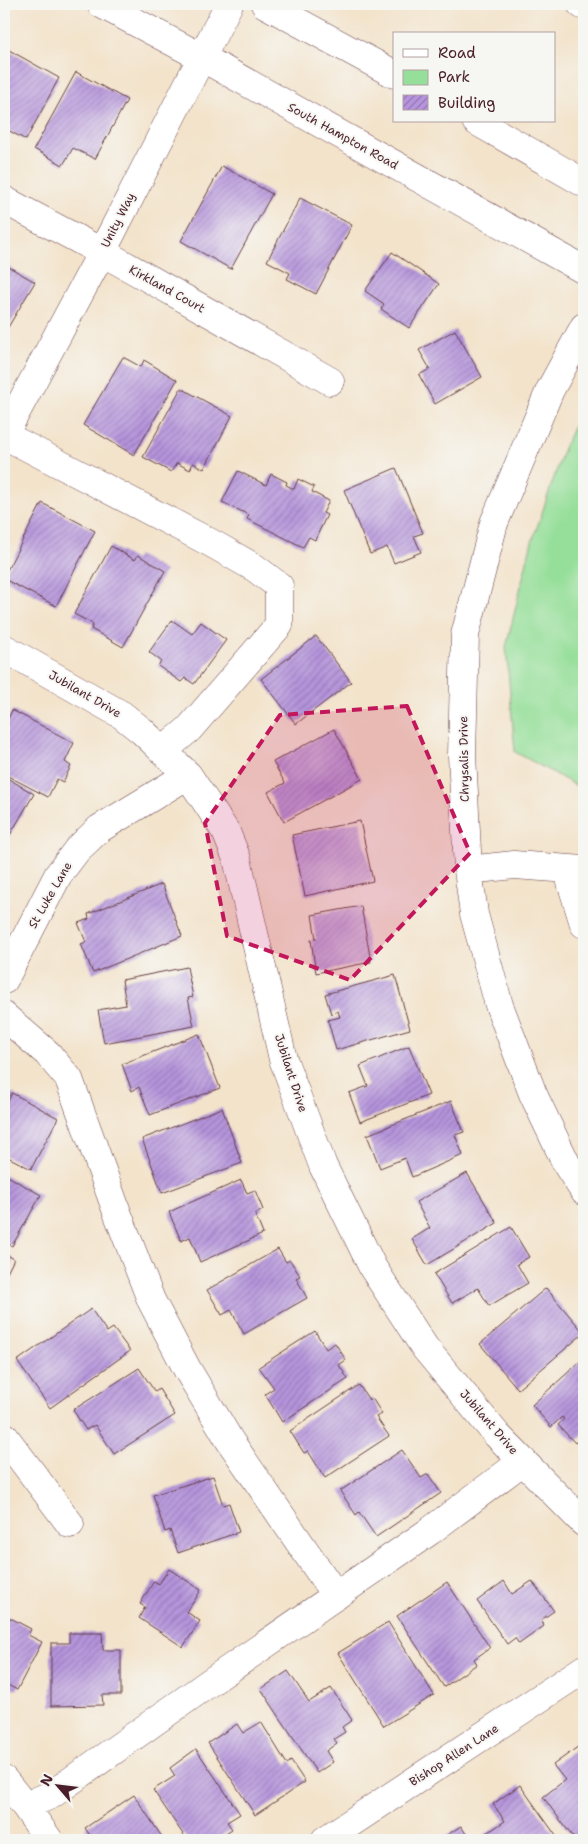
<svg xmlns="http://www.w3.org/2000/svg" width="588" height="1844" font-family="'Shantell Sans',sans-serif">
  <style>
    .green { fill: #96df9a; stroke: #707f62 }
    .building { fill: url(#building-hatch) }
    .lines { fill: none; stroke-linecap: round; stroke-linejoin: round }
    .minor-casing { stroke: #633c43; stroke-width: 29 }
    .major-casing { stroke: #633c43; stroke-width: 29 }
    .minor { stroke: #fff; stroke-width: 28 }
    .major { stroke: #fff; stroke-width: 28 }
    .marked { fill: #c2185b; fill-opacity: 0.2; stroke: #c2185b; stroke-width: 4; stroke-dasharray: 10 6; stroke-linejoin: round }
    .labels { text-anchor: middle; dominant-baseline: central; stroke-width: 4; stroke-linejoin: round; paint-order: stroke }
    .street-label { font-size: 12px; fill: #4a1f2b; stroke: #f6f6f2 }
  </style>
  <defs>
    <pattern id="building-hatch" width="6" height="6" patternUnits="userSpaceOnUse" patternTransform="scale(1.25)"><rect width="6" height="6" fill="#b594dc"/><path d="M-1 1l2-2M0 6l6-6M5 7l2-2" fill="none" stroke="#9578b3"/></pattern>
  </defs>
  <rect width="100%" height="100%" fill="#f6f6f2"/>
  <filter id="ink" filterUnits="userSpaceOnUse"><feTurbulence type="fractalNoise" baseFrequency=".02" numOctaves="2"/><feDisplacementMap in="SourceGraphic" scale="10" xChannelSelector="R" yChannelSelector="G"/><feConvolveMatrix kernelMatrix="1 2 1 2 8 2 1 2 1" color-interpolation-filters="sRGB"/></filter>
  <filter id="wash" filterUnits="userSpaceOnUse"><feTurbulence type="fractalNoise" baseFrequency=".0096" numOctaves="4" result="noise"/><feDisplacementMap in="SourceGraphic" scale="20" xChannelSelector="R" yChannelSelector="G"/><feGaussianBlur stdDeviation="1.12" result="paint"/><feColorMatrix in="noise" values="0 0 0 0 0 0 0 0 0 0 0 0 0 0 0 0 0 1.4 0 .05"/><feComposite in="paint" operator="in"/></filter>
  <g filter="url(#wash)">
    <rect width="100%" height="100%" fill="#f3e3cb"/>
    <!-- green -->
    <path class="green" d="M584,405V790L515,752L506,647L531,545L565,445Z"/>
    <g id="blocks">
      <!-- building -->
      <path class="building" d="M9,50L59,78L26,140L4,128V59Z
        M76,72L127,100L95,159L73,148L63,165L34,149Z
        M222,166L272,194L231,269L181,241Z
        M300,198L352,225L316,294L287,279L290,273L267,261Z
        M392,252L439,284L409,328L381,309L384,304L365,291Z
        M4,264L35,282L4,334Z
        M455,330L482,377L435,404L419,375L430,369L419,350Z
        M123,357L141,367L144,360L177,380L134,455L83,425Z
        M181,388L232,416L204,469L193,463L190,470L177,463L171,472L143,457Z
        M396,468L423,533L414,536L421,552L394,563L387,547L370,554L344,490Z
        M238,471L266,485L271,474L287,482L286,485L294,489L298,479L314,487L312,492L329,501L323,513L327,515L315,540L309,537L303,547L247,519L249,515L222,502Z
        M42,503L95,531L56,606L4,579V576Z
        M111,546L135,560L138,555L165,571L123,647L91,629L93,624L74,614Z
        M172,620L192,634L201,622L226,640L194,684L185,678L181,682L158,666L161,661L149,652Z
        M316,636L351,682L296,724L261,679Z
        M12,710L74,743L65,762L71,766L63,782L57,779L48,797L4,774V719L7,721Z
        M334,729L362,779L284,822L268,792L285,783L273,762Z
        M4,776L34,794L4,845Z
        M360,821L373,881L305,896L292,835Z
        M162,884L182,936L93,973L81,944L86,942L78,923L89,919L88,914Z
        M361,906L371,962L316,973L311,940L316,939L312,915Z
        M187,967L193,997L188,998L194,1026L104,1043L98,1010L126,1005L122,980Z
        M395,975L410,1029L336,1050L328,1020L340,1017L338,1011L331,1014L325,994Z
        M199,1034L220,1088L150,1115L139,1087L132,1091L122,1064Z
        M409,1046L429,1095L360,1122L349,1093L368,1086L360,1066Z
        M12,1093L58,1118L31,1169L4,1155V1109Z
        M451,1101L464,1132L455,1135L463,1155L412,1177L405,1158L380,1168L367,1135Z
        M222,1108L242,1163L162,1193L142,1139Z
        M467,1173L497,1223L427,1265L412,1239L430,1228L416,1202Z
        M4,1174L41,1195L12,1246L4,1241Z
        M241,1180L247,1193L255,1190L263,1210L255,1214L263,1234L200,1262L190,1237L181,1241L169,1212Z
        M511,1227L529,1257L517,1264L528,1283L489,1306L478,1288L452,1303L434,1274Z
        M278,1249L286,1262L290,1260L300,1276L296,1278L307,1298L244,1334L231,1310L222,1315L207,1290Z
        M4,1253L14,1259L4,1279Z
        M546,1288L584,1333L518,1389L480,1344Z
        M91,1309L107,1332L113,1328L130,1351L50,1408L17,1361Z
        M315,1331L326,1349L335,1343L346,1360L339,1365L348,1379L282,1422L265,1394L274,1388L259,1367Z
        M584,1358V1434L575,1443L558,1425L564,1419L562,1417L551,1427L532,1405Z
        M139,1368L155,1392L159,1389L175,1415L114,1454L95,1425L86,1430L73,1410Z
        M359,1385L369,1400L372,1398L382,1414L376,1417L389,1436L325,1478L308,1451L304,1453L290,1431Z
        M402,1450L421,1478L428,1474L441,1493L376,1537L359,1512L356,1515L340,1491Z
        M213,1476L223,1505L229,1503L239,1532L178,1553L170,1530L165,1532L153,1495Z
        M169,1569L201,1590L187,1612L200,1621L183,1647L139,1618L145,1607L140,1604L154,1581L159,1584Z
        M504,1581L512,1594L532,1581L554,1611L541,1620L544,1626L519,1644L515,1638L507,1644L477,1601Z
        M447,1582L490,1648L474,1659L477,1664L444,1687L397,1616Z
        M5,1615L31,1629L28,1635L42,1642L17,1690L4,1683Z
        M388,1622L434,1695L384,1726L338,1653Z
        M69,1633H102L103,1650H121V1695H102L103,1705L51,1706V1643H69Z
        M288,1671L309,1702L331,1688L352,1720L342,1727L345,1732L334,1739L337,1743L326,1751L333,1762L317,1773L261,1689Z
        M261,1722L287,1764L291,1761L305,1782L255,1815L208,1743L237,1724L243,1733Z
        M579,1746L584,1753V1840H575L543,1797L565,1780L553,1765Z
        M196,1749L240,1814L227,1822L232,1829L215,1840H212L209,1837L204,1840H187L153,1790L175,1776L170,1768Z
        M520,1785L559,1840H484L481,1837L505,1821L493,1804Z
        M134,1795L164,1840H93L85,1828Z
        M461,1826L470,1840H439Z"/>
    </g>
  </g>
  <g filter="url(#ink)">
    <use href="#blocks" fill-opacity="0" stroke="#633c43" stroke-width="1"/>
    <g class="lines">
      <defs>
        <path id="minor" d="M581,4L584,6
          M4,200L102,252L330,381
          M584,327L550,390L494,523L465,635L462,755L468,870L474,914L499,1005L533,1094L567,1165L584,1191
          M4,435L213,544L255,568L279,586V625L189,729L163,751
          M4,435L102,252L229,4
          M4,648L122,715L142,731L188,775L226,832L237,859L283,1059L323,1166L373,1268L425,1348L497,1435L584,1523
          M567,869L584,924
          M468,870L514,865L584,870
          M4,980L58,875L77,850L99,829L188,775
          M4,1016L47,1053L69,1079L117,1212L151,1300L187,1369L230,1441L336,1596
          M4,1436L70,1524
          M4,1780L25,1806L51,1795L209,1683L430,1531L523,1461
          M25,1806L49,1840
          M325,1840L584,1669"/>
        <path id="major" d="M101,4L201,57L584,270
          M265,4L394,74
          M476,121L584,183"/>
      </defs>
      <!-- minor casing -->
      <use href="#minor" class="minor-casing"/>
      <!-- major casing -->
      <use href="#major" class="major-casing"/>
      <!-- minor -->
      <use href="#minor" class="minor"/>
      <!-- major -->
      <use href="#major" class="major"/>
    </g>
  </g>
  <!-- marked area -->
  <path class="marked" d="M407,706L470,853L350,980L227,936L205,823L280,715Z"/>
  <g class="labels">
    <!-- street labels -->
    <g class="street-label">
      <text transform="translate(343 136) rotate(29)">South Hampton Road</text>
      <text transform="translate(118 220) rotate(-63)">Unity Way</text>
      <text transform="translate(167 289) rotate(29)">Kirkland Court</text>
      <text transform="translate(85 694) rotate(30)">Jubilant Drive</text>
      <text transform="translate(464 759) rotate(-91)">Chrysalis Drive</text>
      <text transform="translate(50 895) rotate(-60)">St Luke Lane</text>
      <text transform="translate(291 1073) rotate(72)">Jubilant Drive</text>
      <text transform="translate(489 1422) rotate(49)">Jubilant Drive</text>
      <text transform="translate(454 1755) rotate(-33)">Bishop Allen Lane</text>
    </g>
  </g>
  <!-- margin -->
  <rect width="588" height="1844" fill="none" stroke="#f6f6f2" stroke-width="20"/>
  <!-- legend -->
  <rect x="393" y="32" width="162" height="90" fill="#f6f6f2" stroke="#b1a0a2"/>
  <rect x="403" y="49" width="25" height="8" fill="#ffffff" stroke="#b1a0a2"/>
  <text x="438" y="58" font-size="15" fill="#4a1f2b">Road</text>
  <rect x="403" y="70" width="25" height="15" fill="#96df9a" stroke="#b1a0a2"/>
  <text x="438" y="82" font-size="15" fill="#4a1f2b">Park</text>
  <rect x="403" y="95" width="25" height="15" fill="url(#building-hatch)" stroke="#b1a0a2"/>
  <text x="438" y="108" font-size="15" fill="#4a1f2b">Building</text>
  <!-- north arrow -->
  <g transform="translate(58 1786) rotate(298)" stroke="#f6f6f2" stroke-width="4" paint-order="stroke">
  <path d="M0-4L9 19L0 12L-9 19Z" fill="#4a1f2b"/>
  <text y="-8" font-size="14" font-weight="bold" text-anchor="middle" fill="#4a1f2b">N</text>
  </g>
</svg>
